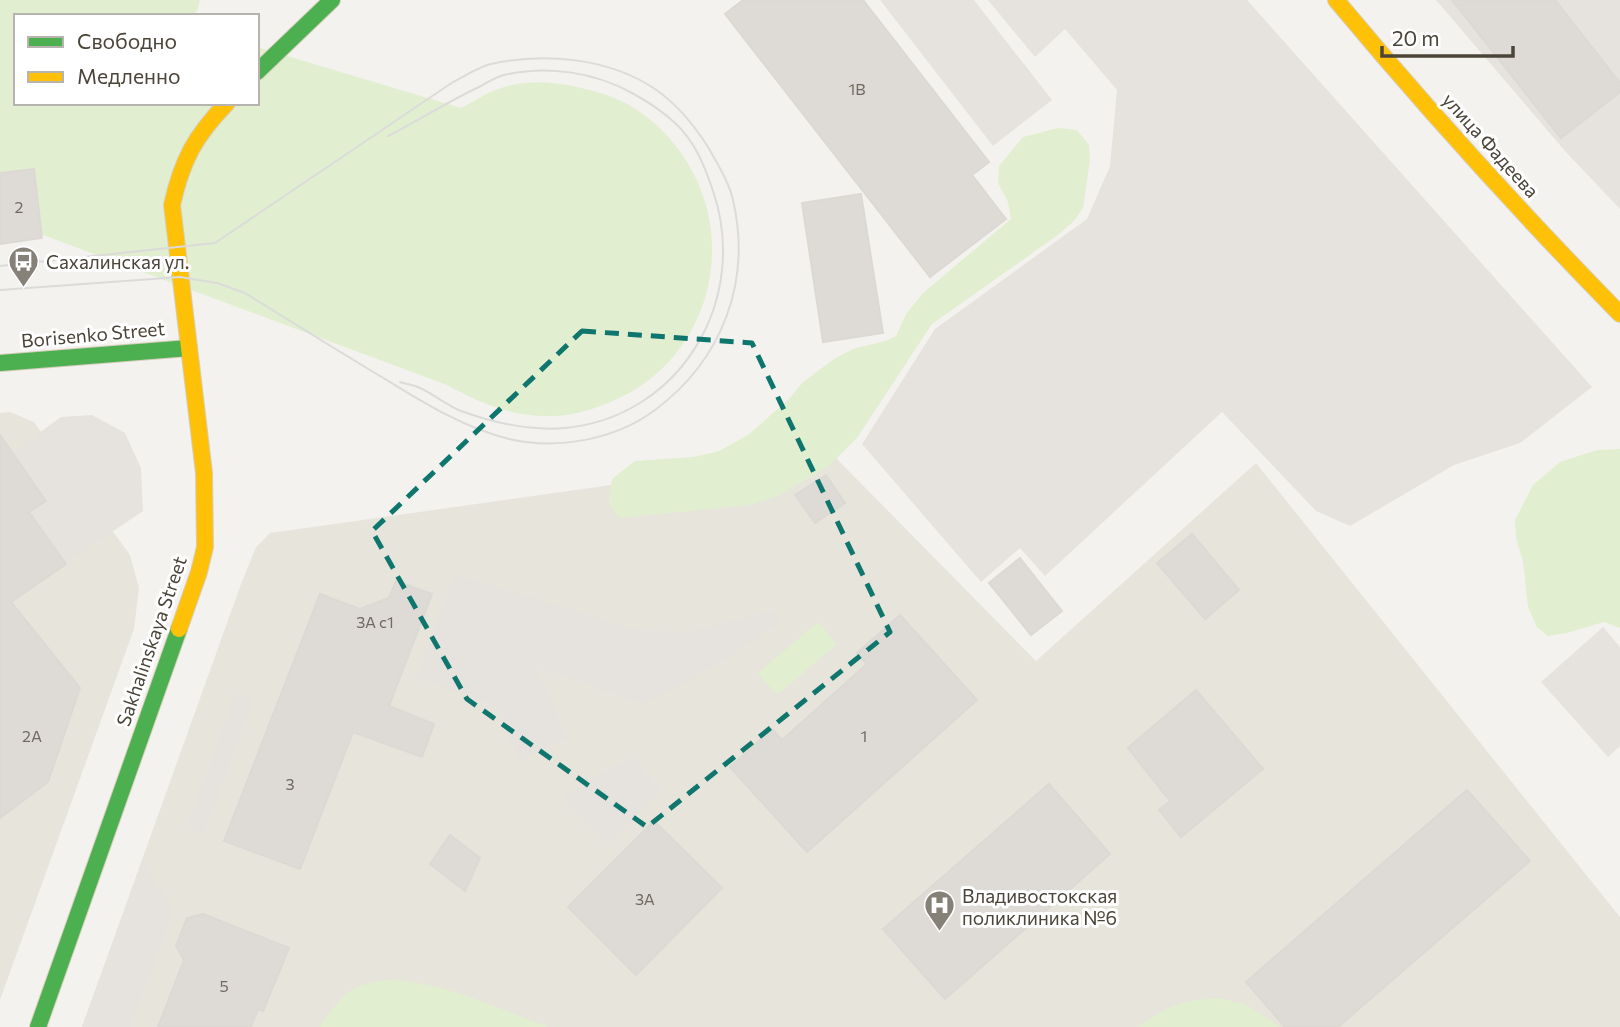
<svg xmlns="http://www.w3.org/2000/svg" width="1620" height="1027" font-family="Commissioner,sans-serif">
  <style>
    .residential { fill: #e7e4dc }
    .industrial { fill: #e6e2de }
    .green { fill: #e1eecf }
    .parking { fill: #e6e3df }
    .building { fill: #dedbd6; stroke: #dcd9d4; stroke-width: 2 }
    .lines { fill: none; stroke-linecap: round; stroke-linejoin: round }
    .fast-casing { stroke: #d6cebb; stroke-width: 18 }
    .slow-casing { stroke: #d6cebb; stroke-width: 18 }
    .fast { stroke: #4caf50; stroke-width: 16 }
    .slow { stroke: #ffc107; stroke-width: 16 }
    .tram { stroke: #dbdbda; stroke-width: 2 }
    .marked { fill: none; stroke: #0f766e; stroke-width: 5; stroke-dasharray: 14 9; stroke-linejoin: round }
    .labels { text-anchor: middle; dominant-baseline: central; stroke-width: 6; stroke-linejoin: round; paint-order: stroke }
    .number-label { font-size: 16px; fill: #706a61 }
    .street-label { font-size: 19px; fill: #4b4439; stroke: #fff }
    .poi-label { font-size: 19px; fill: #4b4439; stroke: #fff; text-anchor: start }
  </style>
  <rect width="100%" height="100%" fill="#f4f2ee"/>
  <!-- residential -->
  <path class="residential" d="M10,412L34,422L130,555L139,588L134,629L0,1000V413Z
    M832,454L1036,661L1256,463L1620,917V1027H82L241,584L256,547L270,533Z"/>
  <!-- industrial -->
  <path class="industrial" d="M1436,0H1620V209L1565,151Z"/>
  <!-- green -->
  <path class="green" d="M0,0H200L197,11L192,16H16V103H257V47L461,108C473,102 486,93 498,89C532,77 564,83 597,92C631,101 661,124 681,153C743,240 709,364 608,403C591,410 571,416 552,416C512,417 480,403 447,385L0,219Z
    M1058,128L1077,130L1089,145L1090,160L1083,208L1074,221L1058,235L932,324L857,438L829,466L778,496L750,505L620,518C605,504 609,497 612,479L635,461L694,457L719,451L748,435L789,399L803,382L834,359L853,349L885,341L896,336L906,314L923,293L1011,219L1008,202L998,183L999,166L1023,137Z
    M1620,449V628L1604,622L1567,633L1548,636L1537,627L1528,607L1523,561L1516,538L1515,520L1533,485L1560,462L1597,450Z
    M818,622L837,644L777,695L758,673Z
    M391,980C445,982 498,1009 548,1027H320C342,994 351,983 391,980Z
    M1218,998L1245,1004L1275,1023L1279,1027H1138C1170,1005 1179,1001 1218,998Z"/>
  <!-- parking -->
  <path class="parking" d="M880,0H974L1052,100L993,146Z
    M988,0H1247L1592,387L1520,443L1454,465L1350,526L1316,511L1222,412L1045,576L1020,548L981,582L862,444L935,329L1087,219L1110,166L1117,90L1065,29L1035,57Z
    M92,415L125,433L141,468L143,511L66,563L31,512L48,500L13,452L61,417Z
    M455,574L636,630L692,632L771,610L780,623L711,668L643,704L537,667L567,738L519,761L496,706L416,677Z
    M1603,627L1620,647V746L1608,757L1541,682Z
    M236,692L254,698L204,833L187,827Z
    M631,757L662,789L608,845L561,798Z
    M142,861L174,910L130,1027H82Z"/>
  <!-- building -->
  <path class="building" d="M743,0H863L989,162L972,175L1006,219L930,277L725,14Z
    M1452,0H1555L1620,83V92L1561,138Z
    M34,169L42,238L0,244V173Z
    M861,194L883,333L823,342L802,203Z
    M0,435L46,501L29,512L66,564L11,602L80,688L48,782L0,818Z
    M826,475L845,503L815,523L795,495Z
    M1192,534L1239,590L1205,619L1157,563Z
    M1020,558L1062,611L1031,635L989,583Z
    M396,581L432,594L389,706L434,724L422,757L353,732L300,869L224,841L320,594L360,609L389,598Z
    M900,615L977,700L807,852L730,767L772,729L782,740L867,664L857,653Z
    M1196,690L1263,769L1181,837L1159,810L1170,801L1128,748Z
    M1049,784L1110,854L945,999L883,929Z
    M1467,790L1530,861L1338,1027H1285L1246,982Z
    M654,821L722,888L636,975L568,907Z
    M450,835L480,858L465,891L430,864Z
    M203,914L289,948L263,1011L258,1009L251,1027H158L184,960L176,946L187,918Z"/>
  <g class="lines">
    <defs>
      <path id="fast" d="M257,72L332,0
        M0,363L189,348
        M38,1027L179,629"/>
      <path id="slow" d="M1336,0C1426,108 1521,213 1620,314
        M179,629L199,572L205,547L204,473L172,205C182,160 195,136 227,103"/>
    </defs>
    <!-- fast casing -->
    <use href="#fast" class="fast-casing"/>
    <!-- slow casing -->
    <use href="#slow" class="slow-casing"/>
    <!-- fast -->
    <use href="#fast" class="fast"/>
    <!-- slow -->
    <use href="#slow" class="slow"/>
    <!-- tram -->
    <path class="tram" d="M388,136C419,120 449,101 481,86C488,82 496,77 504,75C547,65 594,72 632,93C647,101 662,111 675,123C695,141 705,167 713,191C750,299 681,417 565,428C530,431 494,423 461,411C447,406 434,394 420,388C414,385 406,384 400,382
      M0,266L215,243L453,82C465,76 478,67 491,64C544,52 609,58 655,89C677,104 694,125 708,147C717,163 729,182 733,200C752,282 722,360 655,410C615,440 557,450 509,439C461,427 421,401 380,376C335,349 290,321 245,293L217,283L180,277L0,290"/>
  </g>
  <!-- marked area -->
  <path class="marked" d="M582,331L752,343L890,632L647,827L467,699L372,531Z"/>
  <!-- icons -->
  <defs>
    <symbol id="bus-pin" viewBox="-11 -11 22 30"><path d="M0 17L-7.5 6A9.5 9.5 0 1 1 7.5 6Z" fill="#868178" stroke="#fff"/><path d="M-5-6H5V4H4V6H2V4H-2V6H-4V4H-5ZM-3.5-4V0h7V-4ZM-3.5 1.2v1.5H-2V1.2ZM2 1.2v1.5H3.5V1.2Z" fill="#fff"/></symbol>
    <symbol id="hospital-pin" viewBox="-11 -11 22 30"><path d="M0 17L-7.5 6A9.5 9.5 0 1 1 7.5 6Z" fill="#868178" stroke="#fff"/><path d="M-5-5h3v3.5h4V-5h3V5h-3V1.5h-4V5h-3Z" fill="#fff"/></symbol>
  </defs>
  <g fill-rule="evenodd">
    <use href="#bus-pin" x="6" y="244" width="35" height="47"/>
    <use href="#hospital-pin" x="922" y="888" width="35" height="47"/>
  </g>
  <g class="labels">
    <!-- number labels -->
    <g class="number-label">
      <text x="857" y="88">1В</text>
      <text x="19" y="206">2</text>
      <text x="375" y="621">3А с1</text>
      <text x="32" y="735">2А</text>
      <text x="864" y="735">1</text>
      <text x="290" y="783">3</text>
      <text x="645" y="898">3А</text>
      <text x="224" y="985">5</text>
    </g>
    <!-- street labels -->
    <g class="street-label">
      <text transform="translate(1491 145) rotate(48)">улица Фадеева</text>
      <text transform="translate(93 334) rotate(-5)">Borisenko Street</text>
      <text transform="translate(151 641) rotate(-71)">Sakhalinskaya Street</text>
    </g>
    <!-- poi labels -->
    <g class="poi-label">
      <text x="46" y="261">Сахалинская ул.</text>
      <text x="962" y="895">Владивостокская<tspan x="962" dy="22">поликлиника №6</tspan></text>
    </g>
  </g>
  <!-- legend -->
  <rect x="14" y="14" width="245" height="91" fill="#ffffff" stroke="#b7b4b0" stroke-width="2"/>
  <rect x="28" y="37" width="35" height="10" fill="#4caf50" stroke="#b7b4b0" stroke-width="2"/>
  <text x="77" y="49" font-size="21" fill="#4b4439">Свободно</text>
  <rect x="28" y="72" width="35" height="10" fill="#ffc107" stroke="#b7b4b0" stroke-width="2"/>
  <text x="77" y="84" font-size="21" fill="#4b4439">Медленно</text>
  <!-- scale -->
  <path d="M1382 46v10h131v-10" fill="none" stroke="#4b4439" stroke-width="3.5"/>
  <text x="1392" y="46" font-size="21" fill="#4b4439" stroke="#ffffff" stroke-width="5" paint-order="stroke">20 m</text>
</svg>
